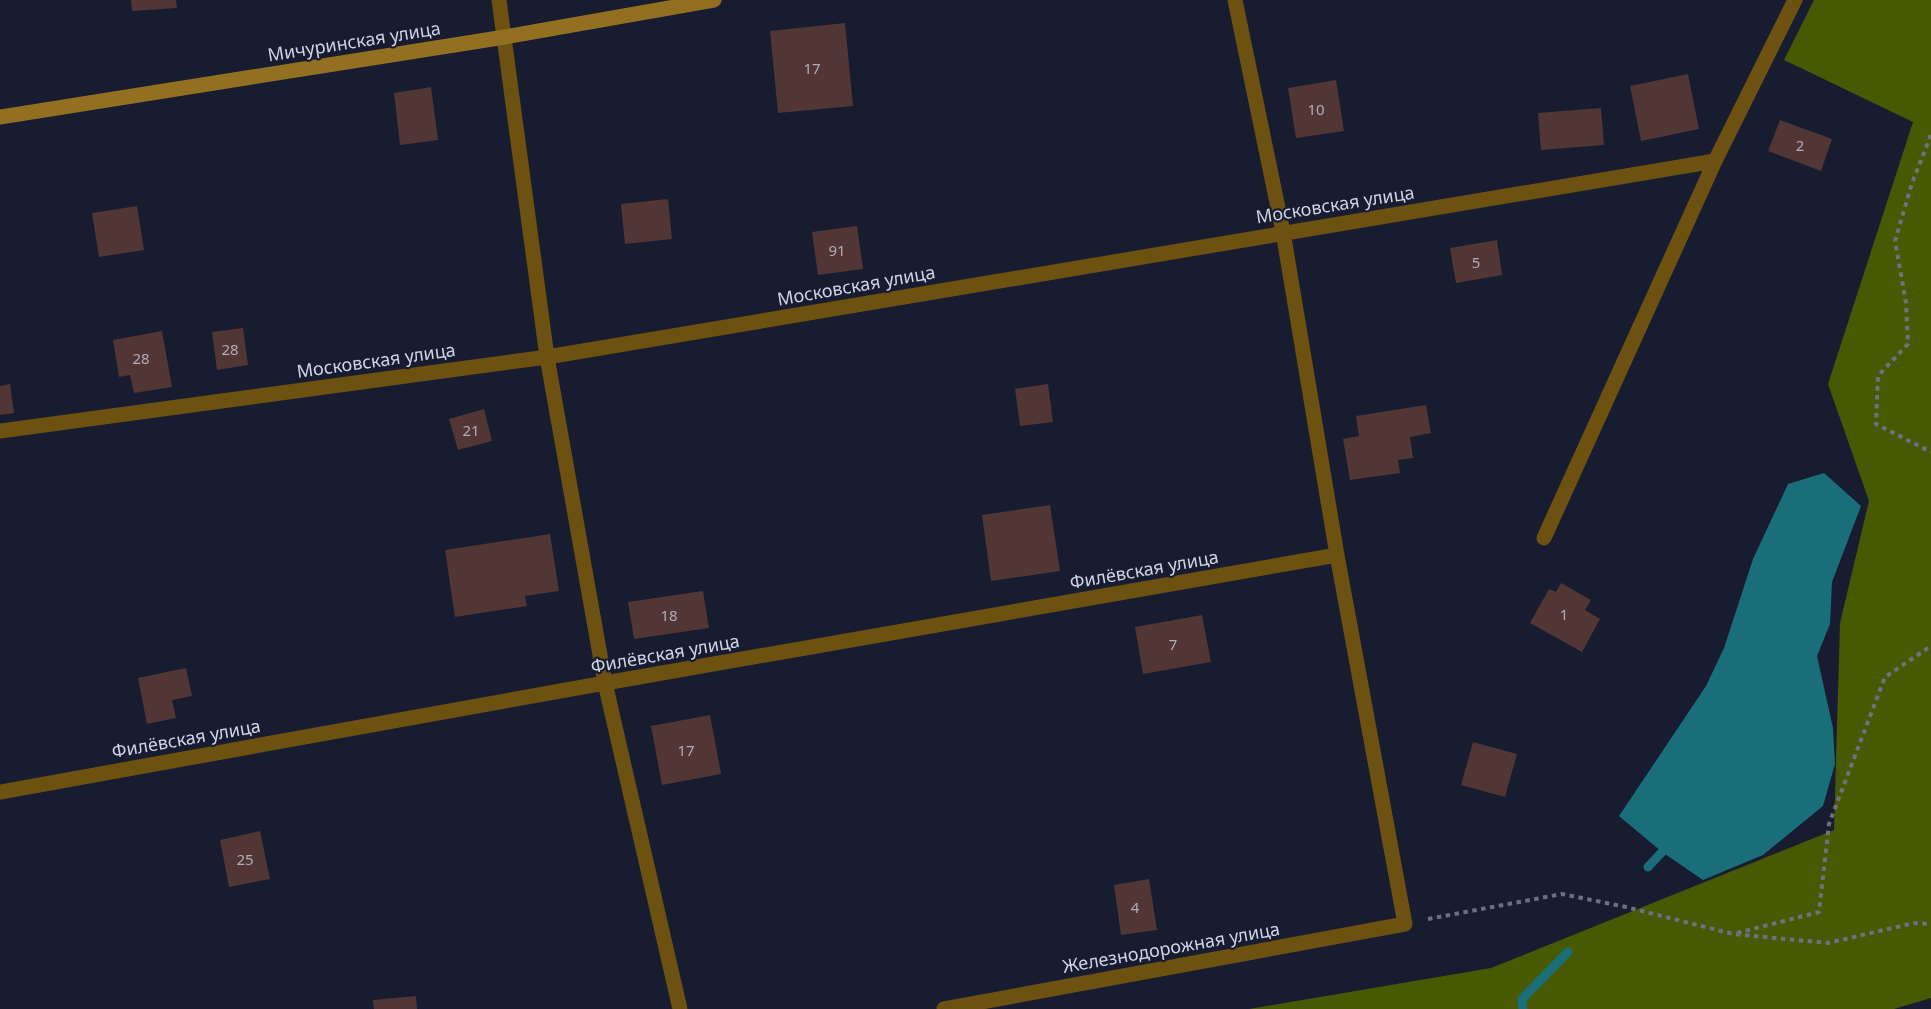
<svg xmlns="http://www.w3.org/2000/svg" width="1931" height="1009" font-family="'Noto Sans',sans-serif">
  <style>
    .forest { fill: #485904 }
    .water { fill: #1a6e79 }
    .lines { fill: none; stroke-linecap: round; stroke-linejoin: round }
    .stream { stroke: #1a6e79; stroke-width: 9 }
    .building { fill: #513635 }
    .path { stroke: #6c7182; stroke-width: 4; stroke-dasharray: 4.5 4.5; stroke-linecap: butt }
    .street { stroke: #6d5111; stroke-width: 15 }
    .secondary { stroke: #937021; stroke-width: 15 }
    .labels { text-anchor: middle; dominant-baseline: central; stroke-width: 4.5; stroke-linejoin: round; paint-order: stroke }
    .number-label { font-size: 15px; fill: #b1adb8 }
    .street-label { font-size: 18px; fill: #d1d5e3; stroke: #171c30 }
  </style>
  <rect width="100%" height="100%" fill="#171c30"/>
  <!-- forest -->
  <path class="forest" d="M1814,0H1931V998L1894,1009H1249L1491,968L1834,830L1840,623L1869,501L1828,384L1913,122L1784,60Z"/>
  <!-- water -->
  <path class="water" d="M1824,473L1861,506L1832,582L1830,624L1817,656L1833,728L1835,764L1823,806L1763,855L1703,880L1662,852L1619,816L1706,686L1724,648L1753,559L1788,484Z"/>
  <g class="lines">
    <!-- stream -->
    <path class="stream" d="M1648,867L1662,852
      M1523,1009L1522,999L1568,952"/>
  </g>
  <!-- building -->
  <path class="building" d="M131,0H176L177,8L132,11Z
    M845,23L853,106L778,113L770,31Z
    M1688,74L1699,129L1641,141L1630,86Z
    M1336,80L1344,131L1296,138L1288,88Z
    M431,87L438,140L400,145L394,93Z
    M1601,108L1604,145L1541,150L1538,113Z
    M1780,120L1832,139L1821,171L1768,151Z
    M668,199L672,239L625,244L621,204Z
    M137,206L144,250L99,257L92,213Z
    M857,226L863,269L818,275L812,232Z
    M1497,240L1502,275L1456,283L1450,248Z
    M243,328L248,365L217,370L212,332Z
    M162,331L172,387L134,393L130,375L119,377L113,340Z
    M10,384L14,413L0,415V386Z
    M1048,384L1053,422L1020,426L1015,389Z
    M1426,405L1431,433L1410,437L1413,458L1398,460L1400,473L1350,480L1343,439L1359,436L1356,416Z
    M484,409L492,441L458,450L449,419Z
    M1050,505L1060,571L991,581L982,515Z
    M550,534L559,591L525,596L527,606L455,617L445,550Z
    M1561,583L1591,600L1585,610L1600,619L1582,652L1530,623L1549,589L1556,592Z
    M703,591L709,628L634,639L628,602Z
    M1202,615L1211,662L1143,674L1135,627Z
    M186,668L192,696L172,700L176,718L147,724L138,678Z
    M710,715L721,774L662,785L651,726Z
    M1473,742L1517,754L1505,797L1461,785Z
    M260,831L270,879L229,887L220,840Z
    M1149,879L1157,930L1121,935L1114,885Z
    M416,996L417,1009H374L373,1000Z"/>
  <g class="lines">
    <!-- path -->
    <path class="path" d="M1931,135L1912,183L1895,241L1906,303L1908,344L1878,376L1876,424L1931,452
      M1428,919L1562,894L1626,907L1733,934L1828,943L1914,923L1931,924
      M1737,933L1819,912L1829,824L1885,677L1931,646"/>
    <!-- street -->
    <path class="street" d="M499,0L547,357L605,683L680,1009
      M0,431L547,357L1715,161
      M1544,538L1715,161L1795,0
      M0,792L605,683L1337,555
      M944,1009L1405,924L1337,555L1283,232L1235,0"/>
    <!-- secondary -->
    <path class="secondary" d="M0,117L505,37L714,0"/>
  </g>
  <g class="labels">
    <!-- number labels -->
    <g class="number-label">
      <text x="812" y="68">17</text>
      <text x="1316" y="109">10</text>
      <text x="1800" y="145">2</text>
      <text x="837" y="250">91</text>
      <text x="1476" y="262">5</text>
      <text x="230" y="349">28</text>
      <text x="141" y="358">28</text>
      <text x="471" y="430">21</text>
      <text x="1564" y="614">1</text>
      <text x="669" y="615">18</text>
      <text x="1173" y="644">7</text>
      <text x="686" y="750">17</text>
      <text x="245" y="859">25</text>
      <text x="1135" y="907">4</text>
    </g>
    <!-- street labels -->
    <g class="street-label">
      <text transform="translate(354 41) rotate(-9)">Мичуринская улица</text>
      <text transform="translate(1335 204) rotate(-9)">Московская улица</text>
      <text transform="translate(856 285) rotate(-10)">Московская улица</text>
      <text transform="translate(376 360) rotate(-8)">Московская улица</text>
      <text transform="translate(1144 569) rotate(-10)">Филёвская улица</text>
      <text transform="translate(665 653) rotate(-10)">Филёвская улица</text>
      <text transform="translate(186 738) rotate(-10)">Филёвская улица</text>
      <text transform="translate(1171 947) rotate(-10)">Железнодорожная улица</text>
    </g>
  </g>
</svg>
